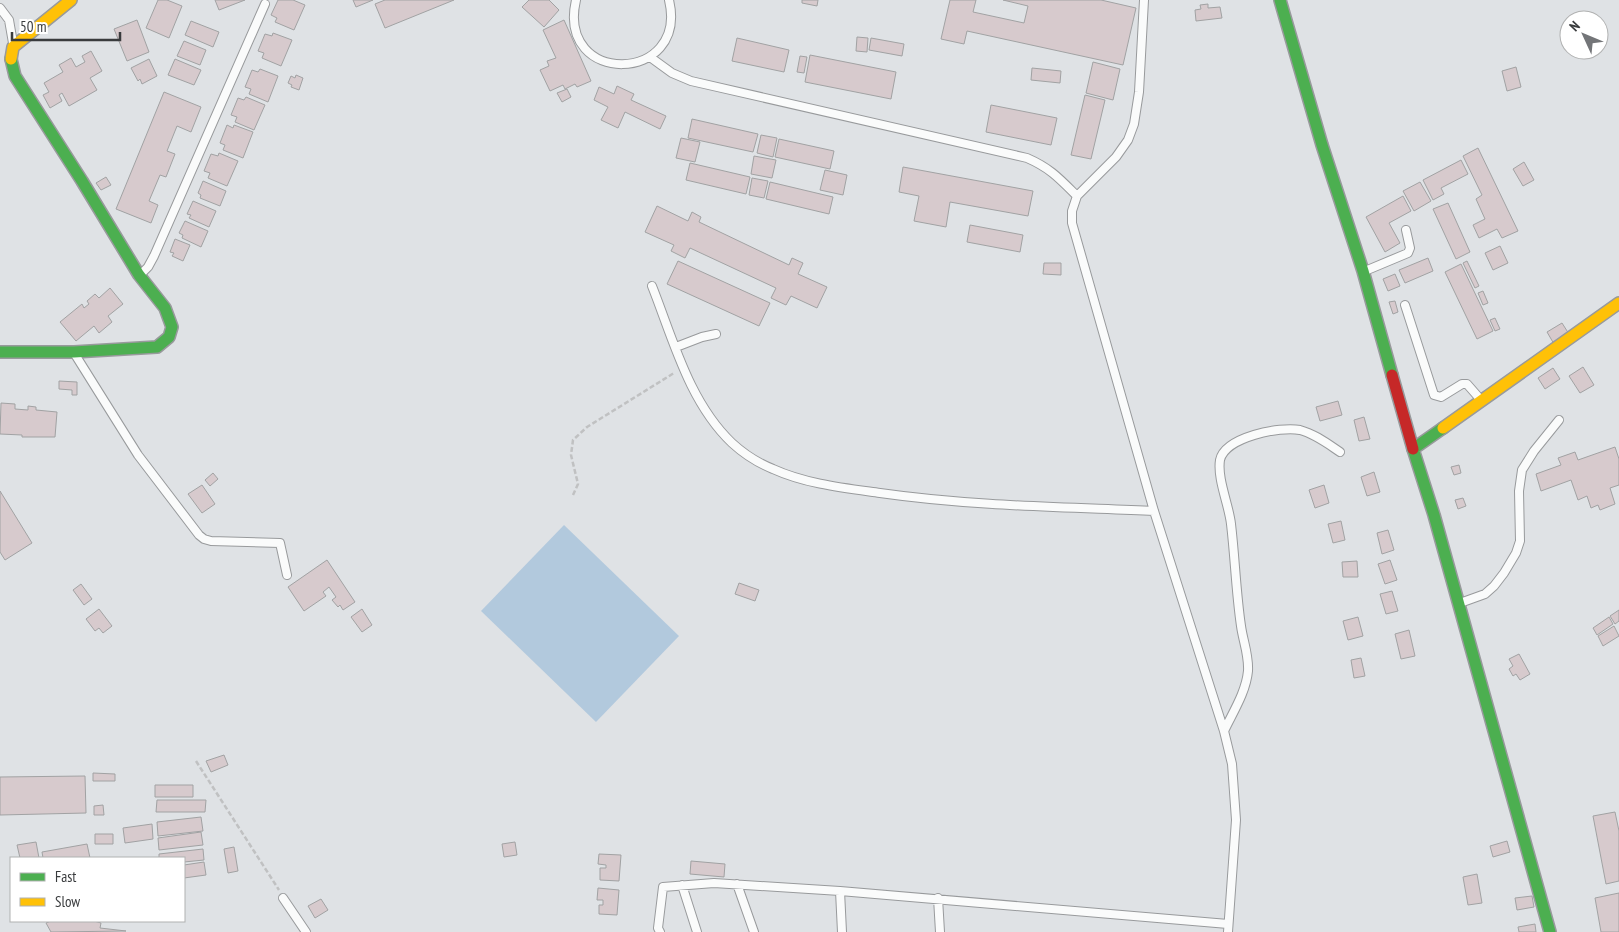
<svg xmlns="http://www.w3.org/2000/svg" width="1619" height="932" font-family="'PT Sans Narrow',sans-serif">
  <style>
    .pitch { fill: #b2c9dd }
    .building { fill: #d7cacd; stroke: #a1a2a3 }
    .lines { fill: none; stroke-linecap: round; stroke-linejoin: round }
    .lane-casing { stroke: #989a9c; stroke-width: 10 }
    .fast-casing { stroke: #989a9c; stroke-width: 14 }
    .slow-casing { stroke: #989a9c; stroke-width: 14 }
    .jam-casing { stroke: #989a9c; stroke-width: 14 }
    .path { stroke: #c0c1c2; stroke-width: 2.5; stroke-dasharray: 5 2.5; stroke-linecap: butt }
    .lane { stroke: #fafbfb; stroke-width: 8 }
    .fast { stroke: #4caf50; stroke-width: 11 }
    .slow { stroke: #ffc107; stroke-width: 11 }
    .jam { stroke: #c62828; stroke-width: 11 }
  </style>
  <rect width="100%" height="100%" fill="#dfe2e5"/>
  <!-- pitch -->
  <path class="pitch" d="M564,525L679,636L596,722L481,611Z"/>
  <!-- building -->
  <path class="building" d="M158,0H167L182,6L169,38L146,28Z
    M215,0H245L219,10Z
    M278,0H293L305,5L294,30L275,22L277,18L271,15Z
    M353,0H373L356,7Z
    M385,0H454L385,28L375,4Z
    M529,0H549L559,10L544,27L522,7Z
    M802,0H818L817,6L802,3Z
    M950,0H976L973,12L1024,23L1028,6L1003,0H1101L1136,8L1123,65L967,31L964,44L941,39Z
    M1208,4V8L1220,7L1222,18L1196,21L1195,10L1201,9L1200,5Z
    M137,20L149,52L127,61L114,29Z
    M564,20L591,81L577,87L575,84L565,89L563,85L550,91L540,70L549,66L547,61L556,58L543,30Z
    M191,21L219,32L213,47L185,35Z
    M273,33L292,40L281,66L262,58L264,53L258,51L265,34L272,36Z
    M857,37L868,38L867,52L856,51Z
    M737,38L789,50L784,72L732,61Z
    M871,38L904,44L902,56L869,50Z
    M184,41L206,50L200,65L177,56Z
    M91,51L102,71L90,78L97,90L69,106L62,93L59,95L62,101L50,108L43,95L49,92L44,83L63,72L59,65L71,58L76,67L85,62L82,56Z
    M810,55L896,72L891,99L805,82Z
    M800,56L807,57L804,73L797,72Z
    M149,59L157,76L142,84L140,79L138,81L131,68Z
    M175,59L201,70L194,85L168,75Z
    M1093,62L1120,69L1113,100L1086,93Z
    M1516,67L1521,87L1507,91L1502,71Z
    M1032,68L1061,71L1060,83L1031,80Z
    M260,69L278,76L268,102L249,94L251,89L245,87L252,70L258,72Z
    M296,75L303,78L299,90L291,87L292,85L288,83L291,76L295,78Z
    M617,86L634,94L631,100L666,116L660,129L625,112L618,128L601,120L608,107L594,100L599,87L614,94Z
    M567,89L571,97L562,102L557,93Z
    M164,92L201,107L191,132L177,126L167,151L175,154L166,177L160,175L149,201L158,205L151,223L116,209Z
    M1085,95L1105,100L1091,159L1071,155Z
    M246,97L265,105L254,130L235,122L237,117L231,115L238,98L244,100Z
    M991,105L1057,118L1051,145L986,132Z
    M692,119L758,134L753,152L688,138Z
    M227,125L233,128L234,125L253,132L243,158L223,150L225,145L220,143Z
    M761,135L777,138L773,157L757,153Z
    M681,138L700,142L695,162L676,158Z
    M779,139L834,151L830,169L775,157Z
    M1478,148L1518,231L1502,238L1497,229L1479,238L1473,225L1485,219L1476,199L1482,195L1463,156Z
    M219,153L238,161L227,186L208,178L210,173L204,171L211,154L218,156Z
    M754,156L776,160L772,178L751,174Z
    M1461,160L1468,174L1441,188L1444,194L1433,200L1423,180Z
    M1524,162L1534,180L1523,186L1513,169Z
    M690,163L750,177L746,194L686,180Z
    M903,167L1033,191L1028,216L950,202L946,227L914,221L919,196L899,192Z
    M825,170L847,175L843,195L820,190Z
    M106,177L111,185L101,190L96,183Z
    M752,178L768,181L764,198L749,195Z
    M203,181L226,191L220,206L200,198L201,195L198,193Z
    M770,182L833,197L829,214L766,199Z
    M1420,182L1431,201L1414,211L1403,191Z
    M1403,196L1411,211L1389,223L1400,243L1385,252L1366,217Z
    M193,201L216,211L209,227L189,218L191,215L187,214Z
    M1448,203L1470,252L1456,259L1433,209Z
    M657,206L688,221L692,212L701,217L699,222L789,265L792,258L803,263L798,274L827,287L817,308L791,296L786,305L771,298L776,288L690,248L685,258L671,251L674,245L645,232Z
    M185,221L208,231L201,247L182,238L183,235L179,233Z
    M970,225L1023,235L1020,252L967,242Z
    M175,239L190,245L183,261L172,256L174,253L170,252Z
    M1500,246L1508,263L1493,270L1485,253Z
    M1428,258L1433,271L1405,283L1399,270Z
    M678,261L770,303L759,326L667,284Z
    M1467,261L1479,286L1475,288L1463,263Z
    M1044,263H1061V275L1043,274Z
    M1461,264L1493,331L1477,339L1445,272Z
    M1395,274L1400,286L1388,291L1383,279Z
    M110,288L123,304L108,316L112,322L99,333L94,326L76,341L60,322L82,304L84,308L89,304L87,301L95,294L99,298Z
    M1483,291L1488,303L1483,305L1478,293Z
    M1395,301L1398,312L1393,314L1389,302Z
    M1495,318L1500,329L1495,331L1490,320Z
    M1562,323L1569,334L1554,344L1547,332Z
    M1583,367L1594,385L1580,393L1569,376Z
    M1553,368L1560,379L1545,389L1538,378Z
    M59,381L77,382V395H72V390L59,389Z
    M1338,401L1342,415L1320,421L1316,407Z
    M1,403L15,404V409L28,410V406L36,407V410L57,412L55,437H22V435L0,434Z
    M1364,417L1370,439L1359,441L1354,420Z
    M1615,447L1619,459V485L1610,488L1615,504L1600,510L1598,505L1591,508L1587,496L1578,500L1571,480L1541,491L1536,474L1561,465L1558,458L1575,452L1578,460Z
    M1459,465L1461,473L1454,475L1451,467Z
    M1374,472L1380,492L1367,496L1361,477Z
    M213,473L218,479L210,486L205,480Z
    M202,485L215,504L202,513L188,494Z
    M1324,485L1329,503L1315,508L1309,490Z
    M0,491L32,543L5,560L0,552Z
    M1463,498L1466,506L1458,509L1455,500Z
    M1341,521L1345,540L1333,543L1328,524Z
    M1388,530L1394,550L1382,554L1377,533Z
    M327,560L355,602L343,610L340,605L338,607L332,600L336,597L329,587L323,592L326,596L304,611L288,587Z
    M1390,560L1397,580L1385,584L1378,564Z
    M1357,561L1358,577H1343L1342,562Z
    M739,583L759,590L755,601L735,594Z
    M81,584L92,599L84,605L73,590Z
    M1392,591L1398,611L1386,614L1380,594Z
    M99,609L112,626L103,633L99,628L95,631L86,619Z
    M362,609L372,625L362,632L351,617Z
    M1619,610V621L1615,624L1610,616Z
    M1358,617L1363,636L1348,640L1343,621Z
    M1609,617L1613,624L1597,635L1593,628Z
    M1614,626L1619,636L1603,646L1598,636Z
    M1409,630L1415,656L1401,659L1395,634Z
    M1519,654L1530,674L1520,680L1516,674L1513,676L1509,669L1513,666L1509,659Z
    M1361,658L1365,676L1354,678L1351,660Z
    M224,755L228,765L211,772L206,761Z
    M93,773L115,774V781H93Z
    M85,776L86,813L0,815V777Z
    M155,785H193V797H155Z
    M157,800H206L205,812H156Z
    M103,805L104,815H94V806Z
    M1615,812L1619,831V881L1606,884L1593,816Z
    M201,817L203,831L158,836L157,822Z
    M152,824L153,839L125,843L123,828Z
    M201,832L203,845L159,850L158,838Z
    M95,834H113V844H95Z
    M1507,841L1510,852L1493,857L1490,846Z
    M36,842L39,858H20L17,845Z
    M515,842L517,855L504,857L502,844Z
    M87,844L90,858H43L42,852Z
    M234,847L238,871L228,873L224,849Z
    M203,849L204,860L184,862V858H159V854Z
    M599,854L621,855L619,881L600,880V868H606V865L598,864Z
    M691,861L725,864L724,877L690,874Z
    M204,862L206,875L184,878V865Z
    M1477,874L1482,903L1468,905L1463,877Z
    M598,888L619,890L617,915L599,914V905H603V900H597Z
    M1619,893V932H1601L1595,898Z
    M1532,896L1534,907L1517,910L1515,898Z
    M321,899L328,910L315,918L308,906Z
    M51,921H94L101,923L100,928L126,931L51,932L46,923Z
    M1535,924L1536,932H1519L1518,927Z"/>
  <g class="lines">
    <defs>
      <path id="lane" d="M576,0C556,87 689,84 669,0
        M1144,0L1139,92L1134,124L1128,140L1116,157L1077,196L1072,211V223L1154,511L1224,731L1232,764L1236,820L1228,932
        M0,8L9,20L13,43
        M650,57L672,73L691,81L1027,158C1050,168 1059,178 1077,196
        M1365,271L1408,253L1410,248L1406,230
        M141,274L148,267L154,256L265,4
        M652,286C673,339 689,402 732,443C744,454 758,463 773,469C806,484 844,488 880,493C971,506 1063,507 1154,511
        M1405,305L1434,395L1441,397L1462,384H1467L1481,400
        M676,347L702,337L716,334
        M76,356L138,455L199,535L204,539L211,541L280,543L287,575
        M1460,603L1485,594L1494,586L1504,573L1516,553L1520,541L1519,491L1522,470L1534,451L1559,420
        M1224,731C1233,712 1246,692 1248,671C1249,655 1243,641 1241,626C1236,592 1235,558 1231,524C1229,505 1217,479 1220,460C1225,437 1280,426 1300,430C1315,434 1328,444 1340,452
        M737,884L754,932
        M682,885L697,932
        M840,891L842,932
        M283,898L306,932
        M938,898L940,932
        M660,932L658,928L663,887L714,883L840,891L1228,924"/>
      <path id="fast" d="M1280,0L1322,145L1363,271L1392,375
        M0,352H74L157,347L169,337L172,327L165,308L139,275L82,181L15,76L11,59
        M1443,428L1413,449L1434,515L1550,932"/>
      <path id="slow" d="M11,59L13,47L71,0
        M1443,428L1619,303"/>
      <path id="jam" d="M1392,375L1413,449"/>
    </defs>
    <!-- lane casing -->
    <use href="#lane" class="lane-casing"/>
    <!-- fast casing -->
    <use href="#fast" class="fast-casing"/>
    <!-- slow casing -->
    <use href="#slow" class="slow-casing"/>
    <!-- jam casing -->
    <use href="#jam" class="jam-casing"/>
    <!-- path -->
    <path class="path" d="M573,495L578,484L571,455L573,440L587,427L674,373
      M196,761L279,890"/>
    <!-- lane -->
    <use href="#lane" class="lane"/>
    <!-- fast -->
    <use href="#fast" class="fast"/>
    <!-- slow -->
    <use href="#slow" class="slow"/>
    <!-- jam -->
    <use href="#jam" class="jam"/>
  </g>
  <!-- legend -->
  <rect x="10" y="857" width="175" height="65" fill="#ffffff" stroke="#b0b1b1"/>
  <rect x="20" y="873" width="25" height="8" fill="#4caf50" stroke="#b0b1b1"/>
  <text x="55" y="882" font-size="15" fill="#393b3d">Fast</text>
  <rect x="20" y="898" width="25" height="8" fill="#ffc107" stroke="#b0b1b1"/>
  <text x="55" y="907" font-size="15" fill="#393b3d">Slow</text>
  <!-- north arrow -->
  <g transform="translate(1584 35) rotate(314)"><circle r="24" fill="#ffffff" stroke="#b0b1b1"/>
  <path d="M0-4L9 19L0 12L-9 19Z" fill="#737578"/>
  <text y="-8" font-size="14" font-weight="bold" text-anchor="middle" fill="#393b3d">N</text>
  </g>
  <!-- scale -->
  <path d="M12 32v8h108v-8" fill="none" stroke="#393b3d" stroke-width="2.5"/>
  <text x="20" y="32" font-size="15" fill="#393b3d" stroke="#ffffff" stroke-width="4" paint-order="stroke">50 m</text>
</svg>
